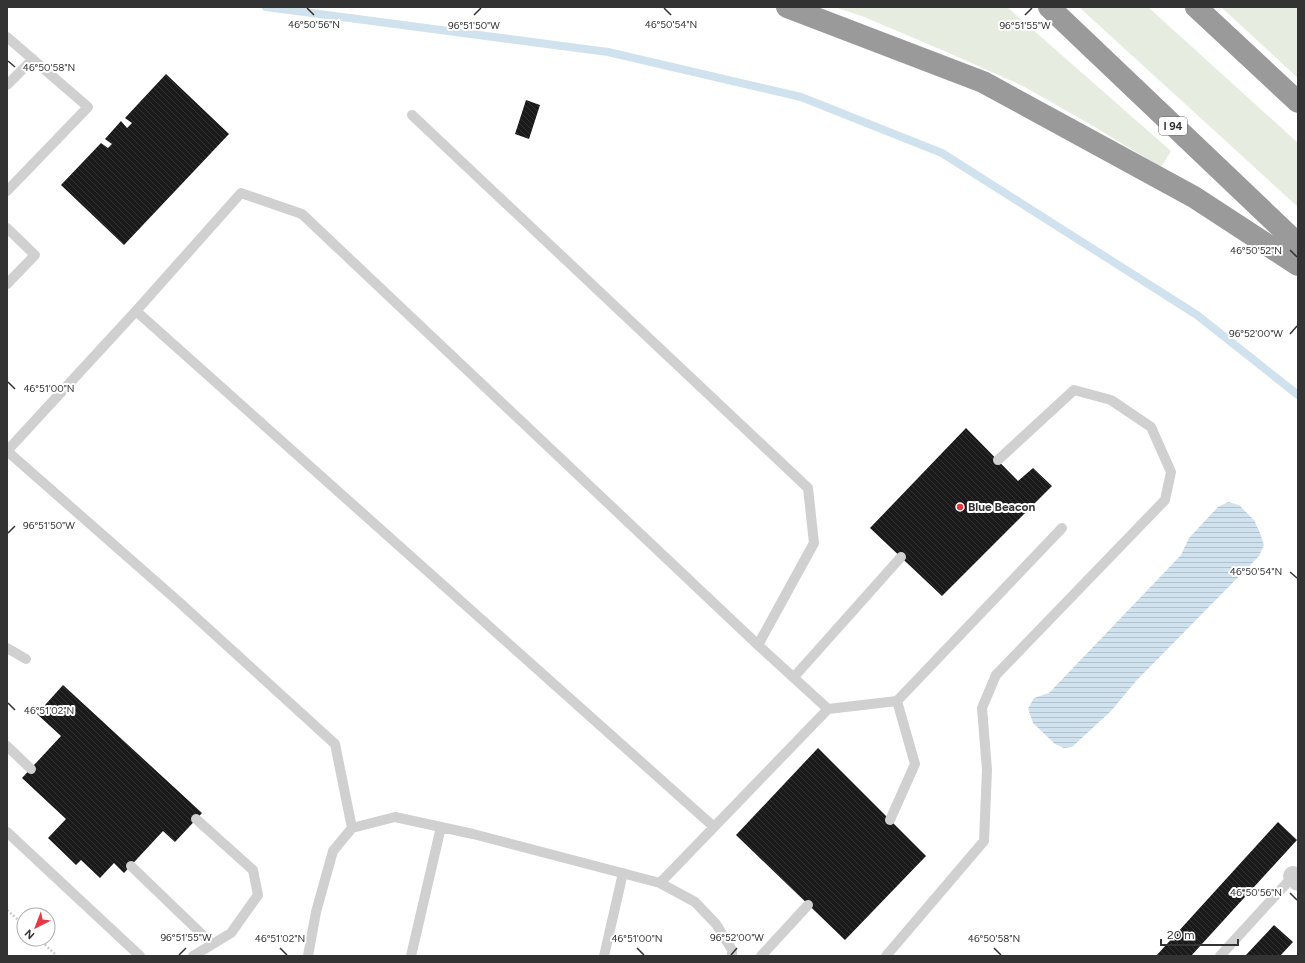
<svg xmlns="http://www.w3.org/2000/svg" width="1305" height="963" font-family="Figtree,sans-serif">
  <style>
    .green { fill: #e6ecdf }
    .water { fill: url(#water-rules) }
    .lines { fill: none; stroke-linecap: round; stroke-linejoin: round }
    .stream { stroke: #cfe2ee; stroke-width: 8 }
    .building { fill: url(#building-back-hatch) }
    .path { stroke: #cdcdcd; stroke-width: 2.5; stroke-dasharray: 2 2; stroke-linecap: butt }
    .service { stroke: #d0d0d0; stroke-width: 10 }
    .minor { stroke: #d0d0d0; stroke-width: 20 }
    .motorway { stroke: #9a9a9a; stroke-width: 22 }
    .ticks { fill: none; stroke: #333; stroke-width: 1.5 }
    .poi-dot { fill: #e63946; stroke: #fff; stroke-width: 1.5 }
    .labels { text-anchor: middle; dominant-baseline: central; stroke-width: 4; stroke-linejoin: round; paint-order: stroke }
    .shield { fill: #fff; stroke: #707070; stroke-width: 1 }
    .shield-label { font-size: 11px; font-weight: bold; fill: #333 }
    .poi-label { font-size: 12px; font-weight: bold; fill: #333; stroke: #fff; text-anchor: start }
    .ticks-label { font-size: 10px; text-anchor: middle; fill: #333; stroke: #fff; stroke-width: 4; stroke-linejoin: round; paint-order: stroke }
  </style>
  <defs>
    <pattern id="water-rules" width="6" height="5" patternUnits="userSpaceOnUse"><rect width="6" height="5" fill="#cfe2ee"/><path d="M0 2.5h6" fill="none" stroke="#b2c2cd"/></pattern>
    <pattern id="building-back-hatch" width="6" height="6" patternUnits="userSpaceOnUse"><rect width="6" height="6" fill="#1a1a1a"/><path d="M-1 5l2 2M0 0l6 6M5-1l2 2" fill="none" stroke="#333"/></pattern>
  </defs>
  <rect width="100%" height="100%" fill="#fff"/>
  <!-- green -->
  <path class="green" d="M834,7H1007L1171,151L1161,167L1093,126L1023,86L949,53L862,16Z
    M1079,7H1148L1298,143V207Z
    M1221,7H1298V78Z"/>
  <!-- water -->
  <path class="water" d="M1228,502L1239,505L1254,520L1260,533L1264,545L1259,556L1136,681L1111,711L1072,747L1064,748L1055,744L1033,723L1028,709L1034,698L1049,693L1181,555L1189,538L1218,507Z"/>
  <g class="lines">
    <!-- stream -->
    <path class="stream" d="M266,7L608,52L801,97L942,153L1197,315L1298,395"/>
  </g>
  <!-- building -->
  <path class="building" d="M166,74L229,134L124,245L61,185L101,143L108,148L112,144L105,139L121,121L127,128L132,123L125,118Z
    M526,100L540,105L529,139L515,134Z
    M966,428L1018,481L1033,468L1052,486L942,596L870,528Z
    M63,685L202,813L175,842L163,831L124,873L114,863L100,878L81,860L76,865L48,838L66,819L22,778L61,736L37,714Z
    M818,748L926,856L845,940L736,835Z
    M1278,822L1297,840L1191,956H1156Z
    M1274,925L1293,942L1280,956H1245Z"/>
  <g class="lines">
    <!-- path -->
    <path class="path" d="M7,910L24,925
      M39,939L57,956"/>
    <!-- service -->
    <path class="service" d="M7,37L88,107L7,191
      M7,85L33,59
      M412,115L808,488L814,543L758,645
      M7,228L35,255L7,284
      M136,311L714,827
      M7,451L136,311L241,193L302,214L758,645L828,709L660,883
      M7,451L179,602L335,744L352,828
      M7,648L26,659
      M794,677L901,557
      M828,709L897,701L1062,528
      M7,746L31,769
      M890,820L915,764L897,701
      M7,832L140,956
      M131,866L212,944
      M193,956L231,933L258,895L253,870L196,819
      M308,956L316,912L333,851L352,828L395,817L473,834L660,883L695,902L716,924L732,950V956
      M411,956L441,827
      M604,956L623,873
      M761,956L808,905
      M886,956L984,841L987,770L982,708L996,675L1165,500L1171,472L1151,427L1111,400L1074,390L998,460
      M1220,956L1296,873"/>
    <!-- minor -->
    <path class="minor" d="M1293,876L1298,881"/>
    <!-- motorway -->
    <path class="motorway" d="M787,7L983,82L1194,197L1298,265
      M1049,7L1298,244
      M1196,7L1298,102"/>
  </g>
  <!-- ticks -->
  <path class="ticks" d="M307,8L314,15M664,8L671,15M474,15L481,8M1025,15L1032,8M8,61L15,67M1290,250L1297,257M1290,334L1297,326M8,382L15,389M8,533L15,526M1290,572L1297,578M8,703L15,710M1290,893L1297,900M280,948L287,955M637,948L644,955M994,948L1001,955M179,955L186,948M731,955L737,948"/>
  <!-- markers -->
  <circle class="poi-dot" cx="960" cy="507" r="4"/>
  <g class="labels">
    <!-- shield labels -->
    <rect class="shield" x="1159" y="117" width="28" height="18" rx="3"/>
    <g class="shield-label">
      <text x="1173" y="126">I 94</text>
    </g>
    <!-- poi labels -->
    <g class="poi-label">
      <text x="968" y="507">Blue Beacon</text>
    </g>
  </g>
  <g class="ticks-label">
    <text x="671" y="28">46°50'54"N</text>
    <text x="314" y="28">46°50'56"N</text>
    <text x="474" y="29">96°51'50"W</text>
    <text x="1025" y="29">96°51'55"W</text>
    <text x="49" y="71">46°50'58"N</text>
    <text x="1256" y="254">46°50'52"N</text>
    <text x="1256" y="337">96°52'00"W</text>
    <text x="49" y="392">46°51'00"N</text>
    <text x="49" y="529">96°51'50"W</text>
    <text x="1256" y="575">46°50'54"N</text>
    <text x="49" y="714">46°51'02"N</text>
    <text x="1256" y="896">46°50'56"N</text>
    <text x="186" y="941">96°51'55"W</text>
    <text x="737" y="941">96°52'00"W</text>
    <text x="280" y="942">46°51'02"N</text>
    <text x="637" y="942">46°51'00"N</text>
    <text x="994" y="942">46°50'58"N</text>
  </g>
  <!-- border -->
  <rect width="1305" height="963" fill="none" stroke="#333333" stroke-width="16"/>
  <!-- north arrow -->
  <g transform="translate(36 927) rotate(222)"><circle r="19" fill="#ffffff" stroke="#adadad"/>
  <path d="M0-3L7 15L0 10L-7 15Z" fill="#e63946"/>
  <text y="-6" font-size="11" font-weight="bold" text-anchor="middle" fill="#333333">N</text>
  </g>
  <!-- scale -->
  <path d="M1161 939v6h77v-6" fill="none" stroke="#333333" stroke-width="2"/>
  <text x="1167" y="939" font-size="12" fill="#333333" stroke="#ffffff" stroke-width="3" paint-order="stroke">20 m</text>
</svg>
